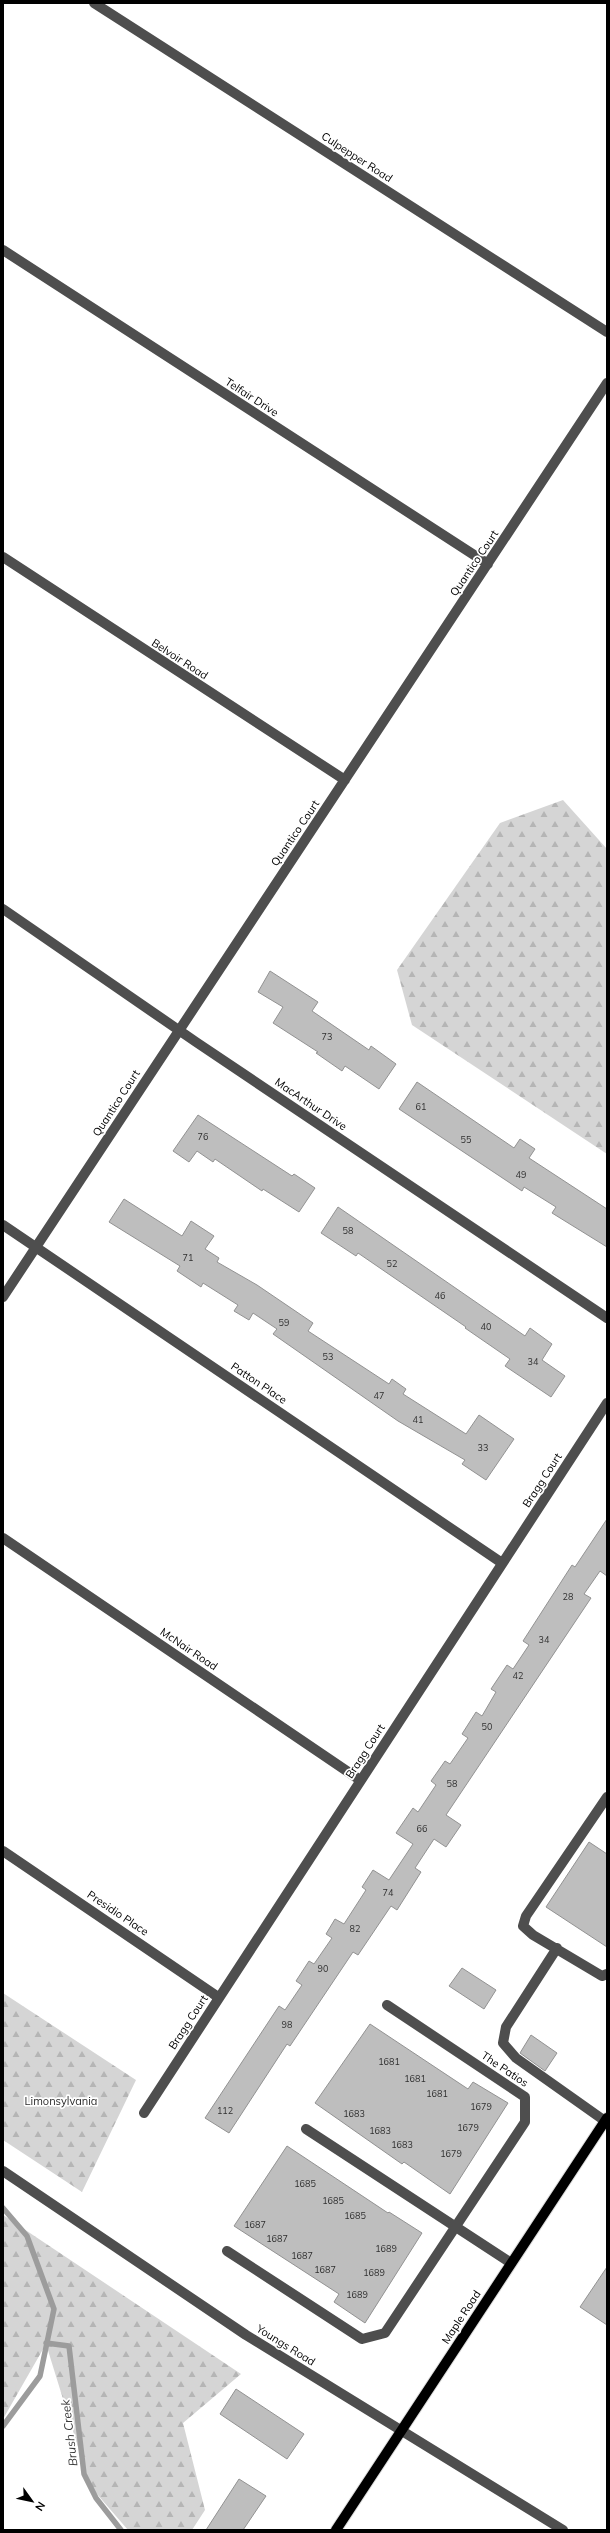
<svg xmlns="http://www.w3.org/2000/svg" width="610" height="2533" font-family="Mulish,sans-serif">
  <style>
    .forest { fill: url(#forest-firs) }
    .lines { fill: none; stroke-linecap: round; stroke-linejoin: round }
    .stream { stroke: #9c9c9c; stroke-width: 5.5 }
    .building { fill: #bebebe; stroke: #929292 }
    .major-casing { stroke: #dbdbdb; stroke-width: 12 }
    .minor { stroke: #4e4e4e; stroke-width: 10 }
    .major { stroke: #000; stroke-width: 10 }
    .labels { text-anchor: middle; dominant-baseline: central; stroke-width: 3.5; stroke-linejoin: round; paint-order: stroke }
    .number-label { font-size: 9px; fill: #303030 }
    .street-label { font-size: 11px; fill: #000; stroke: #fff }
    .park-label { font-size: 11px; fill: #2c2c2c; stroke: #fff }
    .water-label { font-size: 12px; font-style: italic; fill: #3d3d3d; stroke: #fff }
  </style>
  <defs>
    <pattern id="forest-firs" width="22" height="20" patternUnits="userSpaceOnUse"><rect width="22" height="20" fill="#d5d5d5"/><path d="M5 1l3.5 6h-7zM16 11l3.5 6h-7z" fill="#b5b5b5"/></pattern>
  </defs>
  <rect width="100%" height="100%" fill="#fff"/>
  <!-- forest -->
  <path class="forest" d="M563,800L607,849V1154L412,1025L397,970L500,823Z
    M3,1993L136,2080L82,2192L3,2140Z
    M3,2215L241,2374L183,2423L205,2510L192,2530H128L90,2486L46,2344L3,2419Z"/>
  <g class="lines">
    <!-- stream -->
    <path class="stream" d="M3,2208L27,2236L54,2309L40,2376L3,2426
      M46,2343L69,2346L84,2474L96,2498L121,2530"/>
  </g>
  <!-- building -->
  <path class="building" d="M270,971L318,1002L312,1011L369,1050L371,1046L396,1064L379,1089L345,1066L342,1071L316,1053L318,1052L273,1023L283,1007L258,992Z
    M417,1082L514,1148L520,1139L535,1149L529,1158L607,1209V1247L552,1213L556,1207L524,1187L522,1191L399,1109Z
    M198,1115L292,1176L294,1174L315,1188L299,1212L263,1189L262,1191L215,1159L213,1162L197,1151L189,1162L173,1151Z
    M124,1199L182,1236L191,1221L214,1236L205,1249L219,1258L217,1262L257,1285L313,1323L308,1331L389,1384L392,1379L406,1389L403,1394L466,1434L479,1415L514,1439L486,1480L462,1464L465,1460L398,1421L273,1334L277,1329L253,1313L249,1320L234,1311L238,1305L203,1283L201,1287L177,1271L180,1266L109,1222Z
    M338,1207L525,1336L530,1328L552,1344L542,1360L565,1376L551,1397L505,1366L510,1359L465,1328L466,1327L358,1253L356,1256L321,1233Z
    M607,1519V1576L600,1571L584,1594L591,1598L446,1815L461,1825L446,1847L434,1839L415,1868L421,1872L397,1910L391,1906L358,1955L353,1952L290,2046L287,2044L229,2133L205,2118L279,2006L285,2010L302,1985L296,1981L309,1961L314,1964L332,1938L326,1934L335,1919L344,1924L366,1890L362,1887L373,1870L389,1880L413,1844L396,1833L413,1808L418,1812L436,1785L431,1781L445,1761L450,1764L468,1738L462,1734L476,1712L482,1716L496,1692L491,1689L507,1665L513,1669L529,1645L523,1641L572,1565L575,1567Z
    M589,1842L607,1854V1947L546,1907Z
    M462,1968L496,1990L484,2009L449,1986Z
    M370,2024L468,2089L473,2082L508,2103L450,2194L404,2162L402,2164L315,2103Z
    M531,2035L557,2053L545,2071L520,2053Z
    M287,2146L388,2213L389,2212L422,2233L365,2323L334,2302L339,2294L234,2226Z
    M607,2267V2325L580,2307Z
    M236,2389L304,2434L287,2459L220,2414Z
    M239,2479L266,2496L243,2530H206Z"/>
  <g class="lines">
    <defs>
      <path id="major" d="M336,2530L607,2118"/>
    </defs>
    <!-- major casing -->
    <use href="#major" class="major-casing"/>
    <!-- minor -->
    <path class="minor" d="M94,3L607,332
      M3,250L488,564
      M3,557L345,780
      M3,909L196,1042L607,1318
      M3,1225L502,1563
      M3,1297L607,383
      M3,1538L360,1780
      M607,1797L526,1916L523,1926L533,1935L602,1976L607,1974
      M3,1851L218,1997
      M557,1948L506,2027L503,2043L516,2058L605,2121
      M144,2113L607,1403
      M306,2129L511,2263
      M3,2171L246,2335L563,2530
      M227,2251L362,2339L385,2333L525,2122V2097L387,2005"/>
    <!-- major -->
    <use href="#major" class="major"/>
  </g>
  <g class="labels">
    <!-- number labels -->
    <g class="number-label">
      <text x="327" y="1036">73</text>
      <text x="421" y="1106">61</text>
      <text x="203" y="1136">76</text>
      <text x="466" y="1139">55</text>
      <text x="521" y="1174">49</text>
      <text x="348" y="1230">58</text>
      <text x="188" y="1257">71</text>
      <text x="392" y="1263">52</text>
      <text x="440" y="1295">46</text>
      <text x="284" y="1322">59</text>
      <text x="486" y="1326">40</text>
      <text x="328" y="1356">53</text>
      <text x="533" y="1361">34</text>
      <text x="379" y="1395">47</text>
      <text x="418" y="1419">41</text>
      <text x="483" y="1447">33</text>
      <text x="568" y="1596">28</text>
      <text x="544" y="1639">34</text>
      <text x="518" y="1675">42</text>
      <text x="487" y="1726">50</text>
      <text x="452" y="1783">58</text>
      <text x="422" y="1828">66</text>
      <text x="388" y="1892">74</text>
      <text x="355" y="1928">82</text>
      <text x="323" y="1968">90</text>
      <text x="287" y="2024">98</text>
      <text x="389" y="2061">1681</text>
      <text x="415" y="2078">1681</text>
      <text x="437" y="2093">1681</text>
      <text x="481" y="2106">1679</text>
      <text x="225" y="2110">112</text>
      <text x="354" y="2113">1683</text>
      <text x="468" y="2127">1679</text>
      <text x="380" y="2130">1683</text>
      <text x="402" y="2144">1683</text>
      <text x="451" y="2153">1679</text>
      <text x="305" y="2183">1685</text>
      <text x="333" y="2200">1685</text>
      <text x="355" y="2215">1685</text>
      <text x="255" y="2224">1687</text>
      <text x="277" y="2238">1687</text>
      <text x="386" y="2248">1689</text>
      <text x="302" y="2255">1687</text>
      <text x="325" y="2269">1687</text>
      <text x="374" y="2272">1689</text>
      <text x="357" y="2294">1689</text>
    </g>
    <!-- street labels -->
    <g class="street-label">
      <text transform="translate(357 157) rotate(33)">Culpepper Road</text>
      <text transform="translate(252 397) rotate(33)">Telfair Drive</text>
      <text transform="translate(474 563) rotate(-56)">Quantico Court</text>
      <text transform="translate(180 659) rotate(33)">Belvoir Road</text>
      <text transform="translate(295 833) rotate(-56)">Quantico Court</text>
      <text transform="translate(116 1103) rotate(-57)">Quantico Court</text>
      <text transform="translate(311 1104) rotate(34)">MacArthur Drive</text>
      <text transform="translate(259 1383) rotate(34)">Patton Place</text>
      <text transform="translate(542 1480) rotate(-57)">Bragg Court</text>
      <text transform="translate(189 1649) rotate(34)">McNair Road</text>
      <text transform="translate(365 1751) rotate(-57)">Bragg Court</text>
      <text transform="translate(118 1913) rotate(34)">Presidio Place</text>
      <text transform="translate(188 2022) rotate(-57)">Bragg Court</text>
      <text transform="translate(505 2069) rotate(34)">The Patios</text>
      <text transform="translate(461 2317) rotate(-57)">Maple Road</text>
      <text transform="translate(286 2345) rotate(32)">Youngs Road</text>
    </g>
    <!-- park labels -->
    <g class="park-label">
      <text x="61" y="2101">Limonsylvania</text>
    </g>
    <!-- water labels -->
    <g class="water-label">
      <text transform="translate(69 2433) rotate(-97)">Brush Creek</text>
    </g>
  </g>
  <!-- border -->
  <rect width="610" height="2533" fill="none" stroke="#000000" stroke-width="8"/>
  <!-- north arrow -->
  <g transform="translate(32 2501) rotate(123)" stroke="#ffffff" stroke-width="3" paint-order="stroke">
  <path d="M0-3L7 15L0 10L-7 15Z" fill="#000000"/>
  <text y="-6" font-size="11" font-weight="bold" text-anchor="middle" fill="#000000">N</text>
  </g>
</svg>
